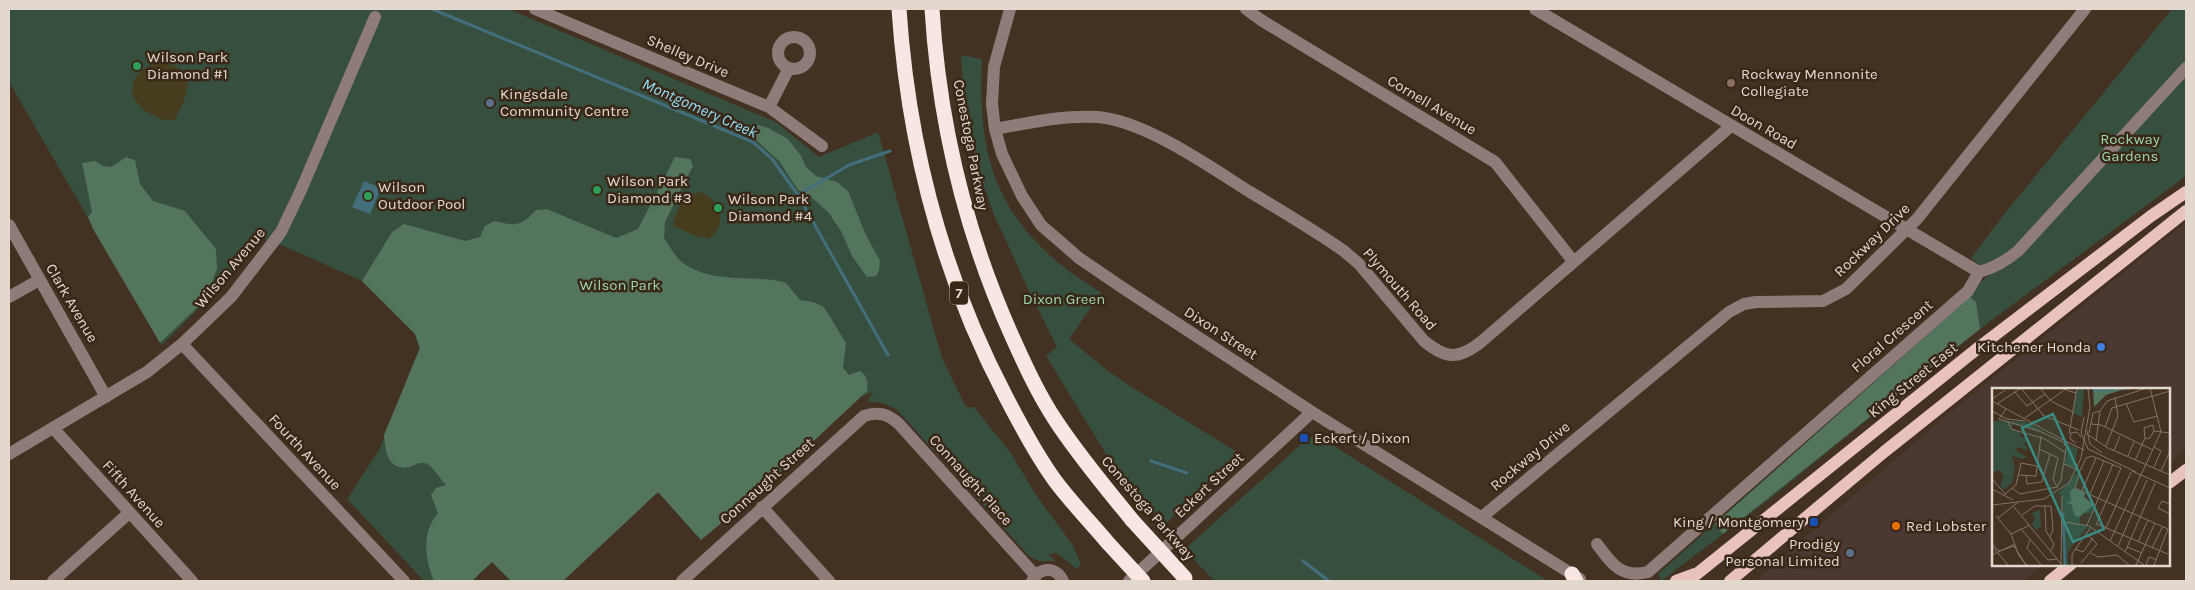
<svg xmlns="http://www.w3.org/2000/svg" width="2195" height="590" font-family="Karla,sans-serif">
  <style>
    .commercial { fill: #4c3833 }
    .green { fill: #374f3e }
    .forest { fill: #53745d }
    .sand { fill: #453d1d }
    .water { fill: #436f7d }
    .lines { fill: none; stroke-linecap: round; stroke-linejoin: round }
    .stream { stroke: #436f7d; stroke-width: 3 }
    .minor { stroke: #8f7c7a; stroke-width: 12 }
    .major { stroke: #e9c2be; stroke-width: 12 }
    .highway { stroke: #f9e5e3; stroke-width: 15 }
    .highway-bridge { stroke: #f9e5e3; stroke-width: 15 }
    .leisure-dot { fill: #2e9e5b; stroke: #392717; stroke-width: 2 }
    .education-dot { fill: #8d6e63; stroke: #392717; stroke-width: 2 }
    .service-dot { fill: #5c6f8a; stroke: #392717; stroke-width: 2 }
    .shop-dot { fill: #3f7fe0; stroke: #392717; stroke-width: 2 }
    .transit-dot { fill: #1a4fb4; stroke: #392717; stroke-width: 2 }
    .food-dot { fill: #e8710a; stroke: #392717; stroke-width: 2 }
    .labels { text-anchor: middle; dominant-baseline: central; stroke-width: 5; stroke-linejoin: round; paint-order: stroke }
    .shield { fill: #392717; stroke: #b0a397; stroke-width: 1 }
    .shield-label { font-size: 14px; font-weight: bold; fill: #e3d8ce }
    .street-label { font-size: 15px; fill: #e3d8ce; stroke: #392717 }
    .poi-label { font-size: 15px; fill: #e3d8ce; stroke: #392717; text-anchor: start }
    .park-label { font-size: 15px; fill: #9bd6ad; stroke: #392717 }
    .water-label { font-size: 16px; font-style: italic; fill: #93e0f9; stroke: #392717 }
    .inset-river { fill: none; stroke: #436f7d; stroke-width: 2.5 }
    .inset-road { fill: none; stroke: #837466; stroke-width: 1 }
    .view { fill: #398a81; fill-opacity: 0.15; stroke: #398a81; stroke-width: 2.5 }
    .inset-edge { fill: none; stroke: #e3d8ce; stroke-width: 2.5 }
  </style>
  <rect width="100%" height="100%" fill="#433121"/>
  <!-- commercial -->
  <path class="commercial" d="M2186,222V449L2169,462V389H1994V564H2044L2023,581H1755L1941,420Z"/>
  <!-- green -->
  <path class="green" d="M9,9H508L776,122L819,157L878,132L942,358L966,407H974L1010,452L1038,498L1072,544L1081,564L1077,569L1057,553L1048,554L1056,561H1039L1029,556L897,410C887,404 879,401 867,402L873,392L861,397L701,540L658,492L563,581H511L492,562L472,581H424L347,499L379,450L419,349L415,334L362,281L288,248L262,238L226,281L162,345L9,82Z
    M2172,9H2186V176L1965,340L1772,497L1661,581L1658,574L1963,303L1979,283L1991,274L1971,258L2005,213Z
    M961,55L982,59C978,146 991,207 1060,264C1073,275 1088,283 1101,293L1069,339L1108,371L1130,386L1242,455L1164,525L1109,459L1046,356L1057,347L1029,291L995,217L979,173L964,106Z
    M1315,436L1323,439L1548,581H1215L1184,550L1308,438Z"/>
  <!-- forest -->
  <path class="forest" d="M753,123L768,128L788,139L801,156L806,167L816,176L837,182L848,191L865,233L880,261L879,271L876,276L867,277L852,256L841,231L828,212L811,197L798,190L779,161L756,140L746,135L747,128Z
    M126,157L135,160L140,184L153,201L185,211L216,249L217,269L205,300L160,343L93,229L88,217L92,212L82,163L95,161L103,166L111,167Z
    M675,157L690,159L693,166L665,222L664,238C670,247 676,259 686,265C715,284 755,274 786,283L800,300L813,302L824,307L846,343L843,368L849,375L860,371C868,377 868,382 867,391L768,484L701,540L658,492L563,581H511L492,562L472,581H434C425,559 421,532 438,513L431,495L436,488L446,485C440,479 432,464 424,463C418,462 414,466 409,467C388,472 385,450 384,435L420,348L415,334L362,281L392,232L404,224L465,241L480,237L485,226L494,221C516,226 520,227 536,210L547,209L616,238L638,229Z
    M1969,296L1976,302L1980,329L1723,534L1715,524L1963,303Z"/>
  <!-- sand -->
  <path class="sand" d="M159,63C201,67 188,94 175,119C166,122 161,119 153,115C122,101 127,69 159,63Z
    M697,192C721,196 730,229 707,239L693,235L674,226L673,221L683,201Z"/>
  <!-- water -->
  <path class="water" d="M364,181L381,188L370,214L352,207Z"/>
  <g class="lines">
    <!-- stream -->
    <path class="stream" d="M432,9L753,142L772,159L798,195L888,355
      M798,195L849,165L890,151
      M1151,461L1187,473
      M1303,561L1329,581"/>
    <!-- minor -->
    <path class="minor" d="M535,9L769,107L822,146
      M1010,9L994,67L992,104L995,129L1002,154L1022,196L1041,225L1079,258L1123,288L1312,412L1580,579
      M1246,9L1261,20L1495,162L1573,261
      M1535,9L1979,272
      M778 53a16 16 0 1 1 32 0a16 16 0 1 1-32 0Z
      M769,107L789,68
      M995,129C1028,123 1063,115 1097,117C1144,120 1210,167 1250,192C1282,211 1314,230 1344,251L1359,264L1424,341C1446,359 1458,360 1481,342L1731,126
      M9,225L106,397
      M1979,272C1994,268 2006,261 2018,251L2186,68
      M9,297L39,280
      M182,344L404,581
      M53,428L192,581
      M9,454L147,372L182,344L231,297L281,232L301,190L375,17
      M762,507L829,581
      M1482,517L1729,312L1744,304L1756,302L1823,301L1846,289L1917,219L2085,9
      M1597,544C1611,563 1621,579 1648,572L1968,291L1979,272
      M53,581L129,513
      M682,581L864,416C878,411 888,414 899,424L1035,575
      M1032,581L1038,573C1048,567 1058,570 1063,581
      M1129,581L1312,412"/>
    <!-- major -->
    <path class="major" d="M2169,483L2186,470
      M1676,581L1695,574
      M1688,581L1978,348L2151,216L2186,192
      M1730,581L1884,452L2186,211
      M2050,581L2071,564"/>
    <!-- highway -->
    <path class="highway" d="M899,9C908,144 943,277 1006,397C1021,426 1037,456 1056,482C1072,503 1091,523 1108,543
      M932,9C939,122 965,231 1011,334C1024,363 1038,394 1056,421C1079,456 1106,488 1132,520
      M1572,574L1576,581"/>
    <!-- highway-bridge -->
    <path class="highway-bridge" d="M1132,520L1185,578
      M1108,543L1143,581"/>
  </g>
  <!-- markers -->
  <g class="leisure-dot">
    <circle cx="137" cy="66" r="5"/>
    <circle cx="597" cy="190" r="5"/>
    <circle cx="368" cy="196" r="5"/>
    <circle cx="718" cy="208" r="5"/>
  </g>
  <circle class="education-dot" cx="1731" cy="83" r="5"/>
  <g class="service-dot">
    <circle cx="490" cy="103" r="5"/>
    <circle cx="1850" cy="553" r="5"/>
  </g>
  <circle class="shop-dot" cx="2101" cy="347" r="5"/>
  <g class="transit-dot">
    <rect x="1299" y="433" width="10" height="10" rx="2.5"/>
    <rect x="1809" y="517" width="10" height="10" rx="2.5"/>
  </g>
  <circle class="food-dot" cx="1896" cy="526" r="5"/>
  <g class="labels">
    <!-- shield labels -->
    <rect class="shield" x="950" y="281.5" width="18" height="23" rx="4"/>
    <g class="shield-label">
      <text x="959" y="293">7</text>
    </g>
    <!-- street labels -->
    <g class="street-label">
      <text transform="translate(688 56) rotate(23)">Shelley Drive</text>
      <text transform="translate(1432 105) rotate(31)">Cornell Avenue</text>
      <text transform="translate(1764 127) rotate(30)">Doon Road</text>
      <text transform="translate(971 145) rotate(79)">Conestoga Parkway</text>
      <text transform="translate(1872 240) rotate(-44)">Rockway Drive</text>
      <text transform="translate(230 268) rotate(-50)">Wilson Avenue</text>
      <text transform="translate(1400 289) rotate(49)">Plymouth Road</text>
      <text transform="translate(72 303) rotate(60)">Clark Avenue</text>
      <text transform="translate(1221 333) rotate(33)">Dixon Street</text>
      <text transform="translate(1892 336) rotate(-41)">Floral Crescent</text>
      <text transform="translate(1913 380) rotate(-39)">King Street East</text>
      <text transform="translate(305 452) rotate(47)">Fourth Avenue</text>
      <text transform="translate(1530 456) rotate(-40)">Rockway Drive</text>
      <text transform="translate(971 480) rotate(48)">Connaught Place</text>
      <text transform="translate(767 481) rotate(-42)">Connaught Street</text>
      <text transform="translate(1209 485) rotate(-43)">Eckert Street</text>
      <text transform="translate(134 494) rotate(48)">Fifth Avenue</text>
      <text transform="translate(1148 508) rotate(49)">Conestoga Parkway</text>
    </g>
    <!-- poi labels -->
    <g class="poi-label">
      <text x="147" y="57">Wilson Park<tspan x="147" dy="17">Diamond #1</tspan></text>
      <text x="1741" y="74">Rockway Mennonite<tspan x="1741" dy="17">Collegiate</tspan></text>
      <text x="500" y="94">Kingsdale<tspan x="500" dy="17">Community Centre</tspan></text>
      <text x="607" y="181">Wilson Park<tspan x="607" dy="17">Diamond #3</tspan></text>
      <text x="378" y="187">Wilson<tspan x="378" dy="17">Outdoor Pool</tspan></text>
      <text x="728" y="199">Wilson Park<tspan x="728" dy="17">Diamond #4</tspan></text>
      <text x="2091" y="347" text-anchor="end">Kitchener Honda</text>
      <text x="1314" y="438">Eckert / Dixon</text>
      <text x="1804" y="522" text-anchor="end">King / Montgomery</text>
      <text x="1906" y="526">Red Lobster</text>
      <text x="1840" y="544" text-anchor="end">Prodigy<tspan x="1840" dy="17">Personal Limited</tspan></text>
    </g>
    <!-- park labels -->
    <g class="park-label">
      <text x="2130" y="139">Rockway<tspan x="2130" dy="17">Gardens</tspan></text>
      <text x="620" y="285">Wilson Park</text>
      <text x="1064" y="299">Dixon Green</text>
    </g>
    <!-- water labels -->
    <g class="water-label">
      <text transform="translate(700 108) rotate(24)">Montgomery Creek</text>
    </g>
  </g>
  <!-- overview -->
  <g transform="translate(1992 388)">
    <rect width="178" height="178" fill="#433121"/>
    <path d="M85,0H92L90,29L81,25ZM8,32L34,34L53,44L21,37L20,40L29,45L28,48L35,51L32,57L35,58L34,63L28,59L23,62L35,69L31,71L20,68L23,82L20,95L11,102L8,98L12,88L7,82L0,85V34ZM76,57L86,60L82,80L73,76ZM85,85L88,86L82,100L93,105L92,109L102,117L99,125H89L87,135L95,138L76,164V177H71L70,108L67,105ZM48,122L49,138L44,142L40,137L43,130L39,125Z" fill="#374f3e"/>
    <path d="M101,0H132L133,1L114,7L102,19ZM81,100L93,105L92,109L102,117L87,129L83,128L79,116L73,115L79,113L78,104Z" fill="#53745d"/>
    <path class="inset-river" d="M101,2L139,0M71,125L73,177"/>
    <path class="inset-road" d="M29,0L52,28L87,42M48,0L59,13L81,24M68,0L84,5M23,4L35,18L53,6M0,11L13,2M0,13L75,54M134,15L142,34L166,28M5,16L29,0M14,21L7,31L47,43L73,55L72,58M0,23L15,31L33,33M92,29L89,45L96,61L144,84M33,30L71,3M16,34L19,41L53,51L74,65M99,36L109,37L161,62M113,39L120,20L178,3M95,43L98,56L110,65M97,45L101,25L108,23M77,46L85,0M95,46L116,60L178,87M153,50L157,51L162,43L178,45M104,53L108,23L115,13L155,0M75,54L92,62M84,55L78,51L79,45L85,44L89,49M114,58L126,28L123,9M47,61L66,70L61,91L65,99M122,62L128,48M136,68L142,54M143,72L153,50L152,40L161,37L162,43M72,76L88,83L94,70L100,68L129,80M162,79L169,63L162,59M140,83L178,100M169,83L178,63M26,87L44,88L49,48M87,87L83,100L176,141L162,177M34,88L35,96L50,94L58,66M0,91L14,107M20,100L28,106L65,99L69,92L75,54M0,101L21,112M90,103L104,70M13,106L24,97L29,75L45,78M98,106L112,73M178,116L170,113L166,120L178,126M0,117L52,111L77,95L89,70L98,19L96,0M53,117L54,143L62,156L59,163M22,119L70,177M30,127L43,118H59L61,142L58,149M4,128L19,146L27,168L35,177M6,130L25,115M73,134L97,138L152,177M105,136L178,167M95,137L121,76M104,137L129,80M114,140L139,84M29,141L56,172L65,171M19,146L38,137M38,152L35,160L49,177M118,153L169,44L158,0M146,154L156,132M0,156L7,163L22,158L34,177M0,158L16,177M126,158L155,92M135,159L150,165M160,160L171,138M83,161L91,164L101,150M133,164L163,95M99,165L106,169L125,167L137,177M0,167L23,156M89,175L105,156L95,146M69,177L70,108M80,177V166L99,139M144,177L163,135M154,177L157,169L165,172"/>
    <path class="view" d="M61,26L112,141L81,154L30,40Z"/>
    <rect width="178" height="178" class="inset-edge"/>
  </g>
  <!-- border -->
  <rect width="2195" height="590" fill="none" stroke="#e3d8ce" stroke-width="20"/>
</svg>
